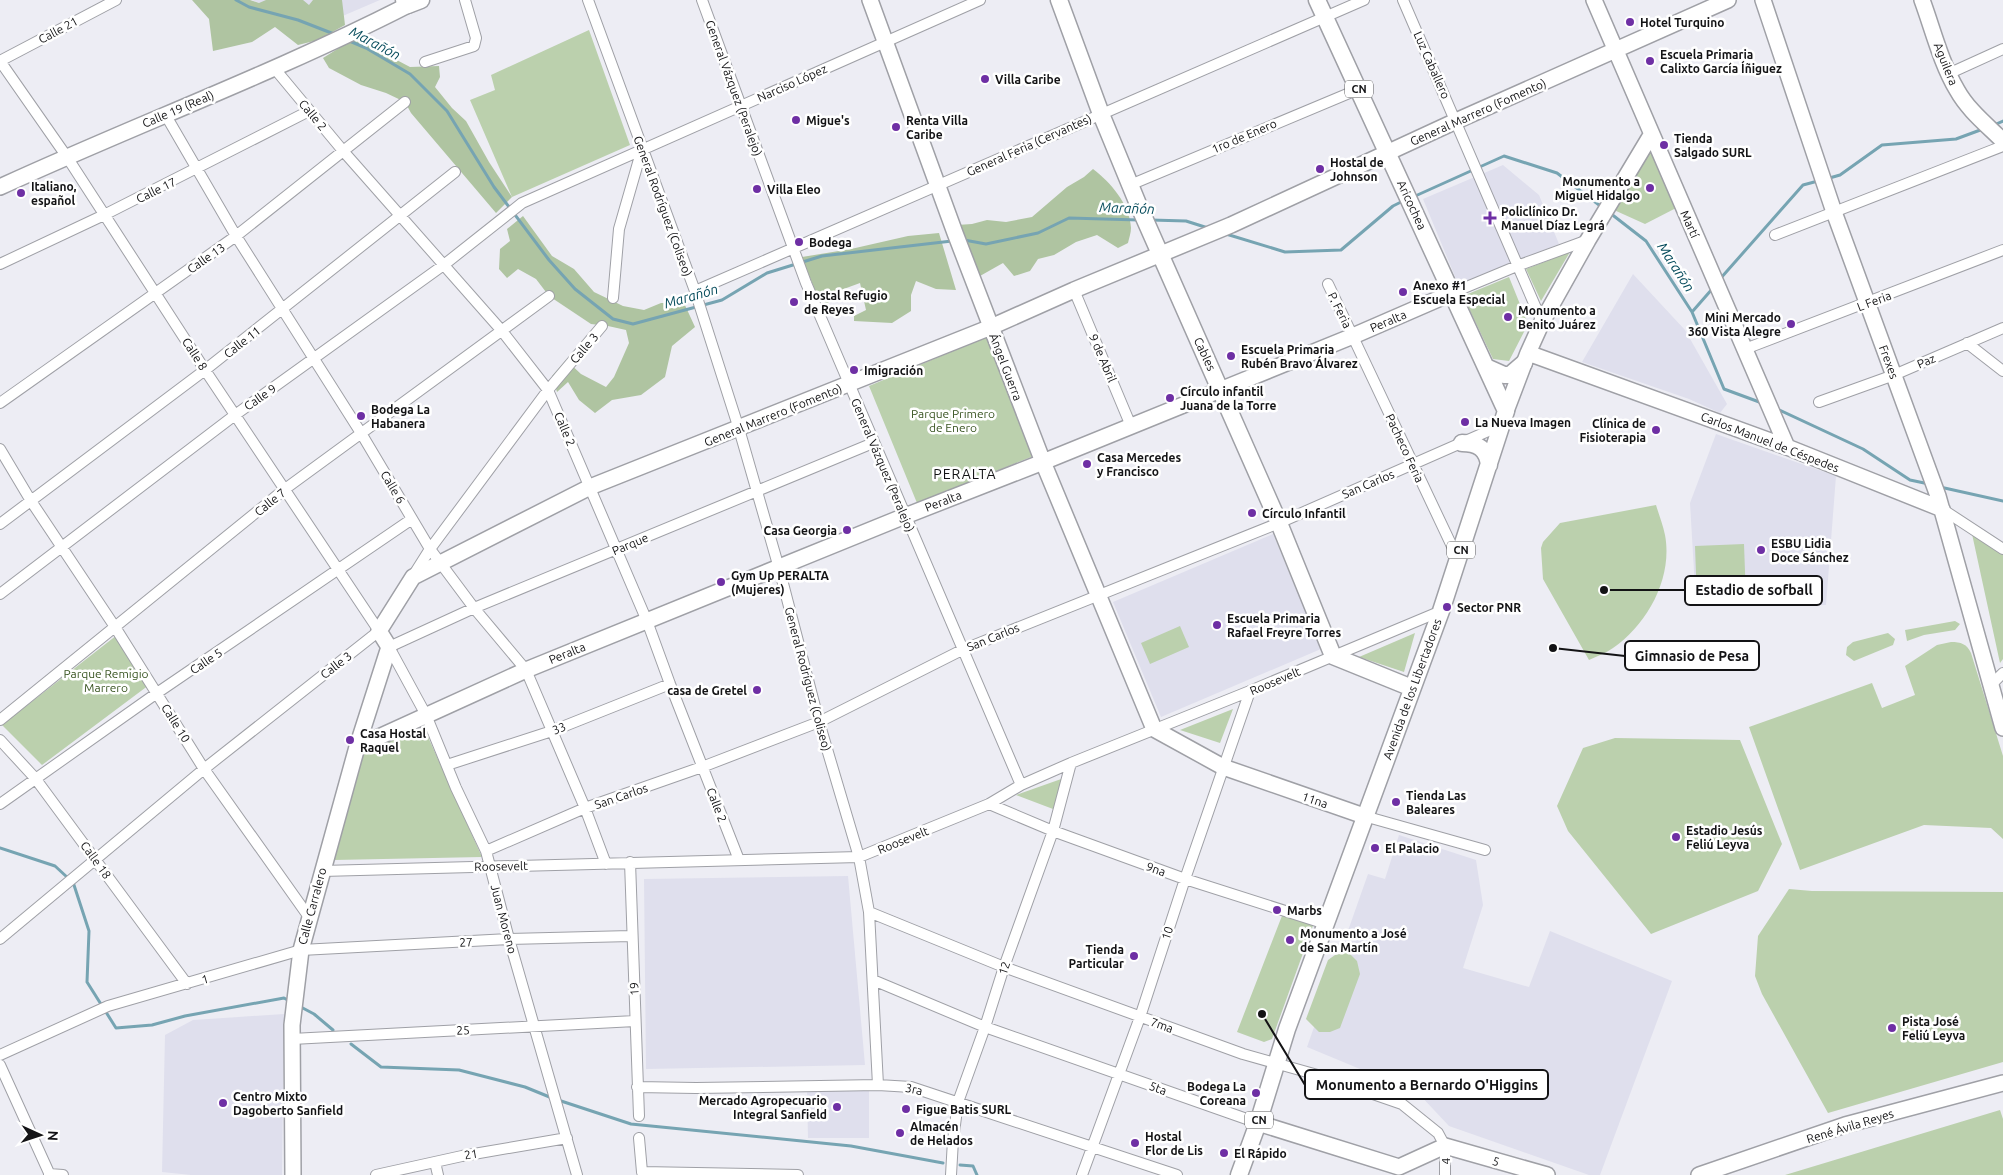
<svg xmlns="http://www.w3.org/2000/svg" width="2003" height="1175" font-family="Ubuntu,sans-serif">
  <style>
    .built { fill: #dfdfed }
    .green { fill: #bbd0ad }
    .forest { fill: #afc4a1 }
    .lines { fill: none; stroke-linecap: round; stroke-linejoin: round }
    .stream { stroke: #76a4b2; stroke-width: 3 }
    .street-casing { stroke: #9fa0a6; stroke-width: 12 }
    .secondary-casing { stroke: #9fa0a6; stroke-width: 18 }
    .primary-casing { stroke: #9fa0a6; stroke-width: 19 }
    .street { stroke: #fff; stroke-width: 10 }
    .secondary { stroke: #fff; stroke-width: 15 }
    .primary { stroke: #fff; stroke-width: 16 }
    .poi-dot { fill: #6e2fa4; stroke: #fff; stroke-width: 2 }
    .labels { text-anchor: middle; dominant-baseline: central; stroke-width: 5; stroke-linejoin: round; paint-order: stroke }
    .shield { fill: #fff; stroke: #5a5a5b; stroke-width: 1 }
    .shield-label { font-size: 11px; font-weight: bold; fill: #131315 }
    .poi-label { font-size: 12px; font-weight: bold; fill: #131315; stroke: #fff; text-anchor: start }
    .street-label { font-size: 12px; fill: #131315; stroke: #fff }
    .park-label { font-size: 12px; fill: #385421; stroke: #fff }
    .water-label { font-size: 14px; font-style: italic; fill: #054b5b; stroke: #fff }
    .neighbourhood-label { font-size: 14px; letter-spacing: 1px; fill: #131315; stroke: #fff }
    .leader { fill: none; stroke: #131315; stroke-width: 2 }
    .callout-dot { fill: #131315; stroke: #fff; stroke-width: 2 }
    .callout { fill: #fff; stroke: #131315; stroke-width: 2 }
    .callout-label { font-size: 14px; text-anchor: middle; font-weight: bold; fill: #131315 }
  </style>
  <rect width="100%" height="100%" fill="#ededf4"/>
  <!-- built -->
  <path class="built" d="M252,0H380L338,18L259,3Z
    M1503,165L1539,195L1559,244L1459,286L1423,199Z
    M1633,274L1685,330L1727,404L1720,413L1689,399L1582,362Z
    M1716,434L1836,476L1826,605H1696L1690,503Z
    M1273,534L1321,649L1161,717L1113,602Z
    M1399,835L1476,860L1483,905L1463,968L1529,987L1550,931L1672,981L1600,1175H1589L1449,1126L1418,1093L1307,1047L1368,874L1385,879Z
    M848,876L865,1065L646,1069L644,879Z
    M284,1014L282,1175H191L162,1172L165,1035L193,1020Z
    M869,1090V1138H808L807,1091Z"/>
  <!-- green -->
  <path class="green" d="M589,30L630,145L512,197L470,100L495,90L491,75Z
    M1651,147L1680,206L1645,224L1614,210Z
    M1570,252L1541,301L1526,269Z
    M1509,277L1528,324L1509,361L1493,359L1463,296Z
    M989,336L1036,455L917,503L869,386Z
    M1656,505C1659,515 1663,525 1665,535C1673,577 1648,624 1613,648C1606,653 1597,656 1589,660L1543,579L1541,548L1543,542L1560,523Z
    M1972,534L2003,554V659L2000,663Z
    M1744,544L1746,599L1697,602L1695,546Z
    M1955,621L1960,624L1955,630L1924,635L1907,641L1905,630Z
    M1180,626L1189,647L1150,664L1141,643Z
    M1415,633L1404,672L1359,657Z
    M1888,633L1895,639L1893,645L1854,661L1846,655L1847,647L1853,642Z
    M117,635L149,685L42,765L2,725Z
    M1951,642C1961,642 1967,644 1971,653L2003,756V839L1991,828L1924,825L1800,870L1749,727L1872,683L1882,708L1915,695L1905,666L1937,645Z
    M1233,709L1220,743L1180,730Z
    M424,728L482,857L334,860L365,749Z
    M1615,738L1740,740L1782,844L1758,891L1651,934L1568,831L1557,806L1583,748Z
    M1064,778L1053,809L1016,795Z
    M1789,889L1812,891L2003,892V1062L1828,1113L1762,994L1755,976L1758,936Z
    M1285,908L1315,920L1272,1039L1264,1042L1237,1032Z
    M1348,952L1357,961L1360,974L1340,1028L1330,1032H1319L1306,1019L1328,960L1335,955Z
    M2000,1110L2003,1119V1175H1785Z"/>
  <!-- forest -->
  <path class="forest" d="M192,0H250L259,3L266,0H303L309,5L313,0H342L345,25L318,40L298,45L275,27L252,42L213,51L209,19Z
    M355,38L410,67L439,66L440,77L435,87L452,108L466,121L489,162L512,197L496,213L411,113L405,102L386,93L361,85L329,68L323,58Z
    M1093,169C1110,182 1130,204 1131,228C1131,233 1129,238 1128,243L1118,248L1097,235L1076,242L1054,255L1038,259L1030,271L1014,276L1003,263L980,276L957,225L972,224L987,220L1006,222L1032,217L1067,187L1084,177Z
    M523,216L552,256L574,269L594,292L623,306L644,310L661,303H684L695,327L672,346L665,377L641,395L612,400L595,413L579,400L568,382L557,392L552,376L566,360L581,374L606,387L614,377L629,343L626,330L608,326L591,324L549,296L536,279L518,269L507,278L499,269L500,249L510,241L507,229Z
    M939,233L956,290L936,289L916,281L911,295V311L892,323L854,321V316L866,310L860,283L841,290L828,303L819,301L802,257L851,249L908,236Z"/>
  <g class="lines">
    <!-- stream -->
    <path class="stream" d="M236,0L249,7L298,20L334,34
      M347,40L366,48L410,74L447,111L494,187L549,260L575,289L613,319L633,324L722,300L767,273L822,256L952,241
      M1994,125L2003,121
      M1826,179L1840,175L1882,145L1956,139L1983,129
      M1413,197L1504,156L1557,173L1603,208
      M1610,213L1646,241L1692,312L1724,389L1762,403
      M1151,220L1186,221L1208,228
      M1226,234L1285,252L1341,250L1393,206L1405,200
      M964,240L986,244L1038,233L1069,218L1139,220
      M1720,279L1803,185L1818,181
      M1692,312L1713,288
      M1777,409L1863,449L1910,480L1929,484
      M1940,487L2003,501
      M0,848L55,866L68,878
      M73,882L89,931L87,982L116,1028L152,1025L185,1016L284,998L291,1002
      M299,1006L314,1014L333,1030
      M351,1044L381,1067L459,1070L525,1087L552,1098
      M558,1100L631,1124L851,1146L943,1163
      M960,1165L973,1166L977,1175"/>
    <defs>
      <path id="street" d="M588,0L695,291L739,429L779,568L819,722L859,857L869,912L878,1085
        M702,0L806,283L1021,785
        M1403,0L1542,322
        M425,62L474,46L476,38L465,0
        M275,69L344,152L502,331L548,390L647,621L670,684L739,860
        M1948,74L2003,49
        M165,114L236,236L361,433L430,549L474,608L526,670L585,808L606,864
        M1130,185L1359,89
        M1775,235L2003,146
        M0,264L104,215L309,111
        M1328,284L1458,559
        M1074,290L1131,426
        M695,291L1364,0
        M1452,293L1517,266L1588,240
        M613,298L619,229L642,149
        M1967,343L2003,371
        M1745,349L2003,250
        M1819,402L1894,375L2003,328
        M0,403L236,236L405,102
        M0,449L31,501L115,627L204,769L309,917
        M1942,509L2003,549
        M0,524L205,370L455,172
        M413,576L430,549L548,390L602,326
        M0,594L235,415L445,264L522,203L980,0
        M1990,686L2003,673
        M0,720L285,489L549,296
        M0,740L35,778L187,984
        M447,765L552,731L670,684
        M0,804L157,693L412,519
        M989,804L1053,831L1185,879L1326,924
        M1364,816L1485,850
        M486,851L585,808L702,767L819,722L962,650L1279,523L1502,425
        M630,862L639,1116
        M322,871L859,857L989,804L1021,785L1071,763L1250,691L1441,611
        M869,912L1004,967L1243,1054L1321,1076L1402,1104L1438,1133L1445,1146V1175
        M0,939L204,769L379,631L205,370L67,157L0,61L116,0
        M873,980L985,1027L1258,1123
        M292,1039L635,1021
        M0,1055L108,1006L301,950L509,939L631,936
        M0,1065L50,1175
        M637,1087L696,1088L878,1085L911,1087L1177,1175
        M639,1138L642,1172L798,1175
        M435,1162L438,1175
        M49,1174L63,1175
        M376,1175L462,1156L567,1138
        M577,1175L509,939L486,851L456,788L426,715L389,647L474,608L873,443
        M951,1175L953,1140L958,1102L985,1027L1004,967L1053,831L1071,763
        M1082,1175L1140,1017L1185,879L1250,691"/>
      <path id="secondary" d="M870,0L955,233L1043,462L1154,729L1223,767L1364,816
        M1594,0L1787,447
        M1763,0L1834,212L1938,496L2003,728
        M1922,0C1933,30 1941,63 1957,90C1968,110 1987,125 2003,141
        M0,187C135,125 275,73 408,5
        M1528,353L1787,447L1942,509
        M1506,411L1528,353L1542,322L1588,240L1651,135
        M357,747L526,670L900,518L1043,462L1353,336L1452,293
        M1258,1123L1399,1167L1445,1146L1547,1175
        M293,1175L292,1025L301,950L357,747L389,647L379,631L413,577L590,487L991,327L1074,290L1231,225L1456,121L1728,0
        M1699,1175L1845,1125L2003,1083"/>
      <path id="primary" d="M404,0L408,5L421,0
        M1059,0L1101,114L1138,204L1279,523L1333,656L1412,688
        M1486,367L1504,375H1510L1524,363
        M1462,443C1478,443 1487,449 1489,465
        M1239,1175L1258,1123L1287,1029L1441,611L1506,411L1317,0"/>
    </defs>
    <!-- street casing -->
    <use href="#street" class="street-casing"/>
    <!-- secondary casing -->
    <use href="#secondary" class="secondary-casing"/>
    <!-- primary casing -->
    <use href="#primary" class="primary-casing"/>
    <!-- street -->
    <use href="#street" class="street"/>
    <!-- secondary -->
    <use href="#secondary" class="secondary"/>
    <!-- primary -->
    <use href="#primary" class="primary"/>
  </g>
  <!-- markers -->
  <g class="poi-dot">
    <circle cx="1630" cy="22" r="5"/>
    <circle cx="1650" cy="61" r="5"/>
    <circle cx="985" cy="79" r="5"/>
    <circle cx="796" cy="120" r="5"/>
    <circle cx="896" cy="127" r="5"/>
    <circle cx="1664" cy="145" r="5"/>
    <circle cx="1320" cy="169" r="5"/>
    <circle cx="1650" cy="188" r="5"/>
    <circle cx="757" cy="189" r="5"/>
    <circle cx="21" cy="193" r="5"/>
    <path d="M1487.5 210.5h5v5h5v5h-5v5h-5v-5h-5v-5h5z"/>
    <circle cx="799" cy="242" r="5"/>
    <circle cx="1403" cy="292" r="5"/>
    <circle cx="794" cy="302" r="5"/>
    <circle cx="1508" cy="317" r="5"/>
    <circle cx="1791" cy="324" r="5"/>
    <circle cx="1231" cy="356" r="5"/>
    <circle cx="854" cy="370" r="5"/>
    <circle cx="1170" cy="398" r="5"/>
    <circle cx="361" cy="416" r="5"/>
    <circle cx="1465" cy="422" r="5"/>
    <circle cx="1656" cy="430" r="5"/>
    <circle cx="1087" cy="464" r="5"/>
    <circle cx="1252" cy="513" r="5"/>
    <circle cx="847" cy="530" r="5"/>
    <circle cx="1761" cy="550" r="5"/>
    <circle cx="721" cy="582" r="5"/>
    <circle cx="1447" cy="607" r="5"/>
    <circle cx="1217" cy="625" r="5"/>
    <circle cx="757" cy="690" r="5"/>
    <circle cx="350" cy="740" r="5"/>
    <circle cx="1396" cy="802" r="5"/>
    <circle cx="1676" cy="837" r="5"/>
    <circle cx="1375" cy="848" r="5"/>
    <circle cx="1277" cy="910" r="5"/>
    <circle cx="1290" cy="940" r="5"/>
    <circle cx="1134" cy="956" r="5"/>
    <circle cx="1892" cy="1028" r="5"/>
    <circle cx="1256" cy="1093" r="5"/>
    <circle cx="223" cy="1103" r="5"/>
    <circle cx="837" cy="1107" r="5"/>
    <circle cx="906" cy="1109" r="5"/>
    <circle cx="900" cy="1133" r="5"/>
    <circle cx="1135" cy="1143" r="5"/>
    <circle cx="1224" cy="1153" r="5"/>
  </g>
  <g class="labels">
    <!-- shield labels -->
    <g class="shield">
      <rect x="1345" y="80.5" width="28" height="17" rx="4"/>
      <rect x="1447" y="541.5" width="28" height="17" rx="4"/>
      <rect x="1245" y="1111.5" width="28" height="17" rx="4"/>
    </g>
    <g class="shield-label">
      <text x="1359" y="89">CN</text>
      <text x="1461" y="550">CN</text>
      <text x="1259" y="1120">CN</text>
    </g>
    <!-- poi labels -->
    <g class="poi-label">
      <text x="1640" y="22">Hotel Turquino</text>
      <text x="1660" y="54">Escuela Primaria<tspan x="1660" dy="14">Calixto García Íñiguez</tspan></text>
      <text x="995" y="79">Villa Caribe</text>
      <text x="806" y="120">Migue's</text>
      <text x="906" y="120">Renta Villa<tspan x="906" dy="14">Caribe</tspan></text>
      <text x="1674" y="138">Tienda<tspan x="1674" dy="14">Salgado SURL</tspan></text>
      <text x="1330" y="162">Hostal de<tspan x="1330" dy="14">Johnson</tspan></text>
      <text x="1640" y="181" text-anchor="end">Monumento a<tspan x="1640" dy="14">Miguel Hidalgo</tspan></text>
      <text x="31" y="186">Italiano,<tspan x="31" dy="14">español</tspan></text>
      <text x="767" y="189">Villa Eleo</text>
      <text x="1501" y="211">Policlínico Dr.<tspan x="1501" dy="14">Manuel Díaz Legrá</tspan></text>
      <text x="809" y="242">Bodega</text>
      <text x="1413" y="285">Anexo #1<tspan x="1413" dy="14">Escuela Especial</tspan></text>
      <text x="804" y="295">Hostal Refugio<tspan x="804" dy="14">de Reyes</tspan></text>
      <text x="1518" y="310">Monumento a<tspan x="1518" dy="14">Benito Juárez</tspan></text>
      <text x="1781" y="317" text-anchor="end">Mini Mercado<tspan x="1781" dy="14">360 Vista Alegre</tspan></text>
      <text x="1241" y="349">Escuela Primaria<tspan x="1241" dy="14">Rubén Bravo Álvarez</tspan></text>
      <text x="864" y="370">Imigración</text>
      <text x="1180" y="391">Círculo infantil<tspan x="1180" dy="14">Juana de la Torre</tspan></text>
      <text x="371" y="409">Bodega La<tspan x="371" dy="14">Habanera</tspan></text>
      <text x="1475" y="422">La Nueva Imagen</text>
      <text x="1646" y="423" text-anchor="end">Clínica de<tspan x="1646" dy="14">Fisioterapia</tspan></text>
      <text x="1097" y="457">Casa Mercedes<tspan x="1097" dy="14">y Francisco</tspan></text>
      <text x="1262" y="513">Círculo Infantil</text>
      <text x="837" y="530" text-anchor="end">Casa Georgia</text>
      <text x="1771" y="543">ESBU Lidia<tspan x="1771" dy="14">Doce Sánchez</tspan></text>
      <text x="731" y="575">Gym Up PERALTA<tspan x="731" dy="14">(Mujeres)</tspan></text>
      <text x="1457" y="607">Sector PNR</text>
      <text x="1227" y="618">Escuela Primaria<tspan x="1227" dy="14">Rafael Freyre Torres</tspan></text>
      <text x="747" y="690" text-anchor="end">casa de Gretel</text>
      <text x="360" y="733">Casa Hostal<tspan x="360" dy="14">Raquel</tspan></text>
      <text x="1406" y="795">Tienda Las<tspan x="1406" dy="14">Baleares</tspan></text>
      <text x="1686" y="830">Estadio Jesús<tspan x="1686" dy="14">Feliú Leyva</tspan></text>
      <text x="1385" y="848">El Palacio</text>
      <text x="1287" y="910">Marbs</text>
      <text x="1300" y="933">Monumento a José<tspan x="1300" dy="14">de San Martín</tspan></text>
      <text x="1124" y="949" text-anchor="end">Tienda<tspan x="1124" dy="14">Particular</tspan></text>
      <text x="1902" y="1021">Pista José<tspan x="1902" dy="14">Feliú Leyva</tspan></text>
      <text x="1246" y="1086" text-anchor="end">Bodega La<tspan x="1246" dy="14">Coreana</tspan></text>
      <text x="233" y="1096">Centro Mixto<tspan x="233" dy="14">Dagoberto Sanfield</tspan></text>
      <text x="827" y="1100" text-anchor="end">Mercado Agropecuario<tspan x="827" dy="14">Integral Sanfield</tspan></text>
      <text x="916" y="1109">Figue Batis SURL</text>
      <text x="910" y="1126">Almacén<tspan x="910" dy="14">de Helados</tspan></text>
      <text x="1145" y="1136">Hostal<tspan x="1145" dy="14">Flor de Lis</tspan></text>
      <text x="1234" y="1153">El Rápido</text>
    </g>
    <!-- street labels -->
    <g class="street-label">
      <text transform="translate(58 30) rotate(-28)">Calle 21</text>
      <text transform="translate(1946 64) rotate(68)">Aguilera</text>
      <text transform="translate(1432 65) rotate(66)">Luz Caballero</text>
      <text transform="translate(792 83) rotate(-24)">Narciso López</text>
      <text transform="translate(734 88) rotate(70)">General Vázquez (Peralejo)</text>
      <text transform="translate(178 109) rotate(-23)">Calle 19 (Real)</text>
      <text transform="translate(1478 112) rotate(-24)">General Marrero (Fomento)</text>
      <text transform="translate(313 115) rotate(50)">Calle 2</text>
      <text transform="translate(1244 136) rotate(-23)">1ro de Enero</text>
      <text transform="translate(1029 145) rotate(-24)">General Feria (Cervantes)</text>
      <text transform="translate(156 190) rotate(-26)">Calle 17</text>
      <text transform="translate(1412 205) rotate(65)">Aricochea</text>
      <text transform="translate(663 206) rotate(70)">General Rodríguez (Coliseo)</text>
      <text transform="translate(1690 224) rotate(66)">Martí</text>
      <text transform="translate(206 258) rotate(-35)">Calle 13</text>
      <text transform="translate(1874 301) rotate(-21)">L Feria</text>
      <text transform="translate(1340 310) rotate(64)">P. Feria</text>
      <text transform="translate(1388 321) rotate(-23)">Peralta</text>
      <text transform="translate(242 342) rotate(-38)">Calle 11</text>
      <text transform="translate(584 348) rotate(-49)">Calle 3</text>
      <text transform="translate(195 354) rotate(57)">Calle 8</text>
      <text transform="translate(1205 354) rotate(65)">Cables</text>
      <text transform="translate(1103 358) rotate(67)">9 de Abril</text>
      <text transform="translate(1926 361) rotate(-23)">Paz</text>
      <text transform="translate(1889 362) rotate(70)">Frexes</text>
      <text transform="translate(1006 367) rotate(69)">Ángel Guerra</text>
      <text transform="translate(260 397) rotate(-35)">Calle 9</text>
      <text transform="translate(773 415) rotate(-22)">General Marrero (Fomento)</text>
      <text transform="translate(565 429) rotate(67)">Calle 2</text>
      <text transform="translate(1770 442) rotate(21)">Carlos Manuel de Céspedes</text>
      <text transform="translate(1405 448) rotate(65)">Pacheco Feria</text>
      <text transform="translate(883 465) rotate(67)">General Vázquez (Peralejo)</text>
      <text transform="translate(1368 484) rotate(-23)">San Carlos</text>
      <text transform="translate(393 487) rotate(59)">Calle 6</text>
      <text transform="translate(943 501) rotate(-21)">Peralta</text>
      <text transform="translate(270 502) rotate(-39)">Calle 7</text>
      <text transform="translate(630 544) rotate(-23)">Parque</text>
      <text transform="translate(993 637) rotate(-22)">San Carlos</text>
      <text transform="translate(567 653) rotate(-22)">Peralta</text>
      <text transform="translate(206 661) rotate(-34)">Calle 5</text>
      <text transform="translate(336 665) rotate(-38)">Calle 3</text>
      <text transform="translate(808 679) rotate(75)">General Rodríguez (Coliseo)</text>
      <text transform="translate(1275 681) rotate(-23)">Roosevelt</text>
      <text transform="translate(1412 689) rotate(-70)">Avenida de los Libertadores</text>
      <text transform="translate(176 723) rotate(58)">Calle 10</text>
      <text transform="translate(559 728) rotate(-21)">33</text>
      <text transform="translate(621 796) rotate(-19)">San Carlos</text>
      <text transform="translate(1315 800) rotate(19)">11na</text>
      <text transform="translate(717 805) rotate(69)">Calle 2</text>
      <text transform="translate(903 840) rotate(-22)">Roosevelt</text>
      <text transform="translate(96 860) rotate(54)">Calle 18</text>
      <text transform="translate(501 866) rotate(-1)">Roosevelt</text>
      <text transform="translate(1156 869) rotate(20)">9na</text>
      <text transform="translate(312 906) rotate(-75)">Calle Carralero</text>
      <text transform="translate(504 919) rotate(75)">Juan Moreno</text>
      <text transform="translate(1167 933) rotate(-72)">10</text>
      <text transform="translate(466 942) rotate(-3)">27</text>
      <text transform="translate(1004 968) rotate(-72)">12</text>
      <text transform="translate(205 979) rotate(-16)">1</text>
      <text transform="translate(634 989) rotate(-93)">19</text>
      <text transform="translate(1162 1025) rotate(20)">7ma</text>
      <text transform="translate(463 1030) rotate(-3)">25</text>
      <text transform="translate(1158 1088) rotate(20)">5ta</text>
      <text transform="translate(914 1089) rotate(12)">3ra</text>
      <text transform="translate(1850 1126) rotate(-17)">René Ávila Reyes</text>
      <text transform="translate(471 1154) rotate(-10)">21</text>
      <text transform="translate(1445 1161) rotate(-90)">4</text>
      <text transform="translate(1496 1161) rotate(16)">5</text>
    </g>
    <!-- park labels -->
    <g class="park-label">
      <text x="953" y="413">Parque Primero<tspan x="953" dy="14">de Enero</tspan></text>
      <text x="106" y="673">Parque Remigio<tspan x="106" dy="14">Marrero</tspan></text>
    </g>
    <!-- water labels -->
    <g class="water-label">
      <text transform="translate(375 43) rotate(28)">Marañón</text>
      <text transform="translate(1127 208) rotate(2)">Marañón</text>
      <text transform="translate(1676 267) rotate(57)">Marañón</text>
      <text transform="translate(691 296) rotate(-16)">Marañón</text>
    </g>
    <!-- neighbourhood labels -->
    <g class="neighbourhood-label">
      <text x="965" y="474">PERALTA</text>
    </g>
  </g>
  <!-- callouts -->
  <path class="leader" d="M1604 590L1685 590M1553 648L1625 656M1262 1014L1305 1085"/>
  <g class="callout-dot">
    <circle cx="1604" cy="590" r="5"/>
    <circle cx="1553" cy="648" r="5"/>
    <circle cx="1262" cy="1014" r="5"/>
  </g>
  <g class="callout">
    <rect x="1685" y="576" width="137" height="29" rx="5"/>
    <rect x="1625" y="641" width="134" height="29" rx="5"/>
    <rect x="1305" y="1070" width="243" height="29" rx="5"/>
  </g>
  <g class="callout-label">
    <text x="1754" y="595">Estadio de sofball</text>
    <text x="1692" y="661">Gimnasio de Pesa</text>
    <text x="1427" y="1090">Monumento a Bernardo O'Higgins</text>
  </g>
  <!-- north arrow -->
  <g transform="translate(40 1135) rotate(93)" stroke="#ffffff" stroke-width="4" paint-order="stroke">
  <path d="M0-4L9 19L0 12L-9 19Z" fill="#131315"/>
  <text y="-8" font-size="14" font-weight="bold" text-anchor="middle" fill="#131315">N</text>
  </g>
</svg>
